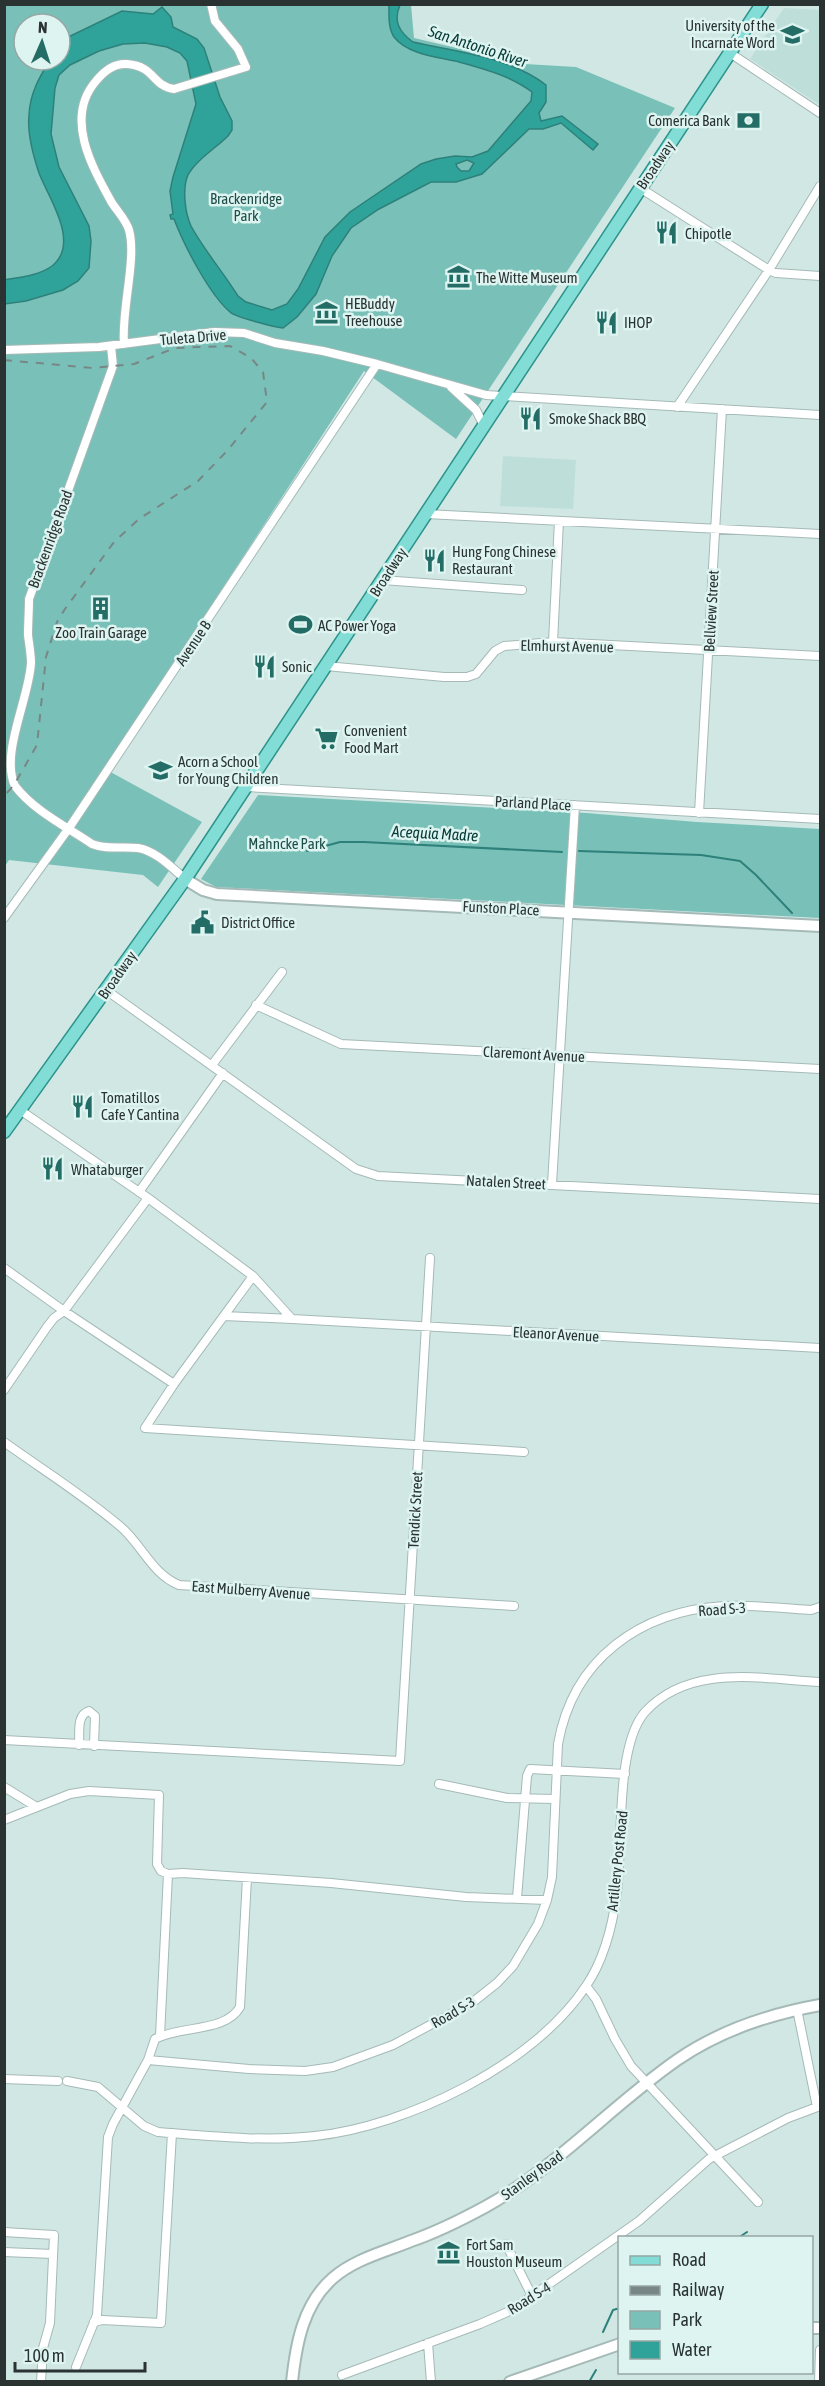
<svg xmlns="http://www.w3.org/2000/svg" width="825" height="2386" font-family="'Asap Condensed',sans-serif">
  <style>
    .built { fill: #bededa }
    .green { fill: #79c0b8; fill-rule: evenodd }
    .water { fill: #2fa399; stroke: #2e817a; stroke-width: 1.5; fill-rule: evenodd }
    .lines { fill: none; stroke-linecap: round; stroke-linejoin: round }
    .stream { stroke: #2e817a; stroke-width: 2 }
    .street-casing { stroke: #a5bab7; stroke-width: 10 }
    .secondary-casing { stroke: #a5bab7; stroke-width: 14 }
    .primary-casing { stroke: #2c938b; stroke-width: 15 }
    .street { stroke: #fff; stroke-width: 8 }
    .secondary { stroke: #fff; stroke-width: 10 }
    .primary { stroke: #81ddd6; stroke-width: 12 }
    .rail { stroke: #788785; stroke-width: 2; stroke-dasharray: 8 8; stroke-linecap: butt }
    .labels { text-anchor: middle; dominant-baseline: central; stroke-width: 5; stroke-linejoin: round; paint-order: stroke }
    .poi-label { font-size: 15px; fill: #2a3332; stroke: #def4f1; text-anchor: start }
    .street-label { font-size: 15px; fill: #2a3332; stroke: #def4f1 }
    .park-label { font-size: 15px; fill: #1d4d49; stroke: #def4f1 }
    .water-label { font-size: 16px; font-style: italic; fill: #063b37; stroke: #def4f1 }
  </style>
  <rect width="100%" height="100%" fill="#d1e7e4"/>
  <!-- built -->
  <path class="built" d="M784,8L820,10V105L750,59Z
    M503,456L576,460L573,509L500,506Z"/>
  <!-- green -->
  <path class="green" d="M5,5H411L414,38L525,64L576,67L675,108L456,439L364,371L105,769L202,822L158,887L143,875L9,860L5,866ZM24,24H60V60H24Z
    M258,795L586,813L697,822L820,829V918L216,887L201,879Z"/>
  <!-- water -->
  <path class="water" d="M389,5H400C393,21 399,32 413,42C457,52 510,57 546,85V102L539,113L541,121L562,116L598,144L593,150L561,123L543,129H529L482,174L456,182H431L379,209L351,228L332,256L316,294L297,317L283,328C274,327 235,317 230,312C209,294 184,245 174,219H171L170,215L173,214L170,191L173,177L196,104L187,61L180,53L167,47L145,43L123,44L99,51L70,65L59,75L55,88L51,134L59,167L89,226L91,241L89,268L78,281L63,290L26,301L5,304L4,280C21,277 38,276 52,266C81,243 48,197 39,173C33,155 27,134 29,115C30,93 39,78 50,60H60V41L122,11L153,14L162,7L171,17L173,27L197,39L204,48L220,97L232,121V130L228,136C216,148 196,160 188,175C182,188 185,213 191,226C204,250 223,272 238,296L246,302L272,310L287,304L298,289L325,237L350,212L421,164L436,159L455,156L472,157L488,151L531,101L532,92C511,76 484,69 459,62C439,57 408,55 394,37C388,28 389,15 389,5ZM467,160L474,163L469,171H461L457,167L456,164Z"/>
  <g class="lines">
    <!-- stream -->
    <path class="stream" d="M307,851L340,842H364L562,852
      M579,851L701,855L740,861L756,875L792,913
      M738,2238L747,2232
      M603,2332L613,2310L620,2308
      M589,2382L596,2370"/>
    <defs>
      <path id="street" d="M730,53L820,113
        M640,188L769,270L776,273L820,276
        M124,344C121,310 137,259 129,230C126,220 118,212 112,203C92,167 64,118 96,81C104,71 115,63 127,64C155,66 152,86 174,89L246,67L238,49L215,21L211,4
        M111,346L113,366L29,599C29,611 28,623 28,635C29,644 31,654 31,663C29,699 0,754 15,786C34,811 67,827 92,844C107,850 122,846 138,848C156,851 171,867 185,879
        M4,350L99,347L214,332L244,333L275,343L323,351L377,364L486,395L820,415
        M451,387L476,410L484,426
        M677,407L769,270L820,186
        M426,514L820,534
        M382,580L522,590
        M553,642L559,521
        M326,666L444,677H467L476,674L495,651L504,646L553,642L820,656
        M246,787L820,819
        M699,813L722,409
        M4,918L69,828L377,364
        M106,990L356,1169L378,1176L820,1199
        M256,1005L341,1044L820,1069
        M212,1065L282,972
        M20,1110L148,1198L253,1276L292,1319L820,1348
        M552,1184L575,805
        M139,1192L223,1073
        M4,1268L64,1311L174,1384
        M253,1276L174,1384L145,1428L524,1452
        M225,1316L292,1319
        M4,1390L47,1327L54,1318L64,1311L148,1198
        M4,1442C43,1470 85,1496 121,1527C142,1545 152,1574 179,1585L514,1606
        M4,1740L400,1761L430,1258
        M79,1745C80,1733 76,1715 89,1711L95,1716L94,1746
        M439,1784L507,1798L555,1799
        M4,1787L35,1806
        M4,1820L70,1794L89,1791L159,1795L157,1864L161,1871L168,1874
        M168,1874L183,1873L331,1883L466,1897L547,1900
        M517,1898L527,1776L530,1769L625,1774
        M586,1986L596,1999L615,2039L631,2066L758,2202
        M797,2009L817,2107
        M160,2036L168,1874
        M148,2060L155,2039C181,2025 225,2033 240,2007L247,1878
        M4,2079L58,2081
        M67,2081L98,2087L144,2126L158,2132C209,2136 264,2142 315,2136C407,2126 534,2065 586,1986C604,1960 613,1923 617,1892C623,1845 615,1746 645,1712C690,1663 762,1679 820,1682
        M4,2232L54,2235L50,2323L43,2348L41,2382
        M506,2244L533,2298
        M4,2252L53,2254
        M94,2322L102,2320L161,2323L172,2133
        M428,2343L431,2382
        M76,2367L97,2315L108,2137L113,2124L148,2060L249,2069L305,2071L333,2067L393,2045L473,2002L497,1983L513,1966L538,1924L547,1900L552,1877L558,1744C573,1659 640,1611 724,1606C753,1605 782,1608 811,1610L820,1607
        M342,2375L480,2324L512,2310L639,2221L709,2159L788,2118L820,2106
        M819,2382L820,2350"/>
      <path id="secondary" d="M185,879L203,890L217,894L820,926
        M812,2328H820
        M292,2382C296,2344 303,2304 333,2278C355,2259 384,2252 411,2241C437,2232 461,2220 485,2207C556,2168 611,2106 677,2060C719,2031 770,2014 820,2005
        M510,2382L620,2344"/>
      <path id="primary" d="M4,1132L185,879L762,4"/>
    </defs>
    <!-- street casing -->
    <use href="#street" class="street-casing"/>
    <!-- secondary casing -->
    <use href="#secondary" class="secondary-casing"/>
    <!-- primary casing -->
    <use href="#primary" class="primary-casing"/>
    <!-- street -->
    <use href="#street" class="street"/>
    <!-- secondary -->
    <use href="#secondary" class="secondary"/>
    <!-- primary -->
    <use href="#primary" class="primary"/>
    <!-- rail -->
    <path class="rail" d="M4,360L93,368L134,364L175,348L230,346L251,358L263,372L267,402L227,451L198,481L139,519L114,542L65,609L57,622L46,657L37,745L14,785L4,796"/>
  </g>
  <!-- icons -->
  <defs>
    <symbol id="university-bare" viewBox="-9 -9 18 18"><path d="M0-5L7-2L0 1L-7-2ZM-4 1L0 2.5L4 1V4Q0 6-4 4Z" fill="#236d66" stroke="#def4f1" stroke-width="2.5" paint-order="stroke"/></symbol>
    <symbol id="bank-bare" viewBox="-9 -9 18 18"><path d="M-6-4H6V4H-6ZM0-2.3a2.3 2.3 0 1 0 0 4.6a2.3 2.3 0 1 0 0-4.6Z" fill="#236d66" stroke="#def4f1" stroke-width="2.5" paint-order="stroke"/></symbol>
    <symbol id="restaurant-bare" viewBox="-9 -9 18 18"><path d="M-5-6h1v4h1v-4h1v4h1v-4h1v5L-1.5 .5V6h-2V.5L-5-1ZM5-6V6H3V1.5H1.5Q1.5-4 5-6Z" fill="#236d66" stroke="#def4f1" stroke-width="2.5" paint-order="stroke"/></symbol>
    <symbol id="museum-bare" viewBox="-9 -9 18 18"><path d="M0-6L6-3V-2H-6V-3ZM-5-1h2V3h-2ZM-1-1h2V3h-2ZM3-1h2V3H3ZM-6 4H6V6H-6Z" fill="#236d66" stroke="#def4f1" stroke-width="2.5" paint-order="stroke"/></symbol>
    <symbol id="building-bare" viewBox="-9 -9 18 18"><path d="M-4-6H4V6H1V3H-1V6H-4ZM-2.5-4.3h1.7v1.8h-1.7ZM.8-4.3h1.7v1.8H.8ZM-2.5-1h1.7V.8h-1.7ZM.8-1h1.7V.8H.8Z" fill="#236d66" stroke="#def4f1" stroke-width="2.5" paint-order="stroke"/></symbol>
    <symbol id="stadium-bare" viewBox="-9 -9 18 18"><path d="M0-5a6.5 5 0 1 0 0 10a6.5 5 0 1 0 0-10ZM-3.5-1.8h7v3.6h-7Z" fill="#236d66" stroke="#def4f1" stroke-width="2.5" paint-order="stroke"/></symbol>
    <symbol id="supermarket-bare" viewBox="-9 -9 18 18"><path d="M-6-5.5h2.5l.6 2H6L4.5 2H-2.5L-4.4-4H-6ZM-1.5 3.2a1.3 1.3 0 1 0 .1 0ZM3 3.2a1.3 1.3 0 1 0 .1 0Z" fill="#236d66" stroke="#def4f1" stroke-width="2.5" paint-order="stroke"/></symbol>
    <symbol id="school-bare" viewBox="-9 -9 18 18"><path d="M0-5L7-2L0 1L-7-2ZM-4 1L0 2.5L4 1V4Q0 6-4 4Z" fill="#236d66" stroke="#def4f1" stroke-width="2.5" paint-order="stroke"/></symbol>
    <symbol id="civic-bare" viewBox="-9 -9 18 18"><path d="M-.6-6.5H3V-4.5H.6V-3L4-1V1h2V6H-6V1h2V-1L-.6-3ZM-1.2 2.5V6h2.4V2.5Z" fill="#236d66" stroke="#def4f1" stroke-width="2.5" paint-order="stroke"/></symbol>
  </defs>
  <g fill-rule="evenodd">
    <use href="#university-bare" x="776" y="18" width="33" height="33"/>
    <use href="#bank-bare" x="732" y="104" width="33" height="33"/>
    <use href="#restaurant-bare" x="650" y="216" width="33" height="33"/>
    <use href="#museum-bare" x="442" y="260" width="33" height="33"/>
    <use href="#museum-bare" x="310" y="296" width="33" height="33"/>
    <use href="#restaurant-bare" x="590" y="306" width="33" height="33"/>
    <use href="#restaurant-bare" x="514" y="402" width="33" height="33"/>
    <use href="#restaurant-bare" x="418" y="544" width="33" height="33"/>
    <use href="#building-bare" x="84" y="592" width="33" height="33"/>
    <use href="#stadium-bare" x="284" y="608" width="33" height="33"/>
    <use href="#restaurant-bare" x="248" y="650" width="33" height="33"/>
    <use href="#supermarket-bare" x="310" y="722" width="33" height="33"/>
    <use href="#school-bare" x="144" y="754" width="33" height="33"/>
    <use href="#civic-bare" x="186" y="906" width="33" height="33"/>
    <use href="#restaurant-bare" x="66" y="1090" width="33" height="33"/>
    <use href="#restaurant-bare" x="36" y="1152" width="33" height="33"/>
    <use href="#museum-bare" x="432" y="2236" width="33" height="33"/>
  </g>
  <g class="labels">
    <!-- poi labels -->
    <g class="poi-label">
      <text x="775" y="25" text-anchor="end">University of the<tspan x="775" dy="17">Incarnate Word</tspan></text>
      <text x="730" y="120" text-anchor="end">Comerica Bank</text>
      <text x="685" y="233">Chipotle</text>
      <text x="476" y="277">The Witte Museum</text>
      <text x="345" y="303">HEBuddy<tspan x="345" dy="17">Treehouse</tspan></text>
      <text x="624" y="322">IHOP</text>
      <text x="549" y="418">Smoke Shack BBQ</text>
      <text x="452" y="551">Hung Fong Chinese<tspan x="452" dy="17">Restaurant</tspan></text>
      <text x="318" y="625">AC Power Yoga</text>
      <text x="101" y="632" text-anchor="middle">Zoo Train Garage</text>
      <text x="282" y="666">Sonic</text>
      <text x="344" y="730">Convenient<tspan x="344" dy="17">Food Mart</tspan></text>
      <text x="178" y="761">Acorn a School<tspan x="178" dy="17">for Young Children</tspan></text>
      <text x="221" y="922">District Office</text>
      <text x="101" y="1097">Tomatillos<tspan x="101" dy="17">Cafe Y Cantina</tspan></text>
      <text x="71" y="1169">Whataburger</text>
      <text x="466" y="2244">Fort Sam<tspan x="466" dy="17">Houston Museum</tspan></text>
    </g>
    <!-- street labels -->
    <g class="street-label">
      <text transform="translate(655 165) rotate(-56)">Broadway</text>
      <text transform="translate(193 337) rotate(-5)">Tuleta Drive</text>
      <text transform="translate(50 539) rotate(-70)">Brackenridge Road</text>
      <text transform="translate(388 572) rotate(-57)">Broadway</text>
      <text transform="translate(711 611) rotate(-87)">Bellview Street</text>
      <text transform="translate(193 643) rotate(-56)">Avenue B</text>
      <text transform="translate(567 646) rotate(1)">Elmhurst Avenue</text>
      <text transform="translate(533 803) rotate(3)">Parland Place</text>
      <text transform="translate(501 908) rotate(3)">Funston Place</text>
      <text transform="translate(117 975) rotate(-55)">Broadway</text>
      <text transform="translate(534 1054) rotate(3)">Claremont Avenue</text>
      <text transform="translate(506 1182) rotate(3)">Natalen Street</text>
      <text transform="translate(556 1334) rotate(3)">Eleanor Avenue</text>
      <text transform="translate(415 1510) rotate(-87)">Tendick Street</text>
      <text transform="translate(251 1590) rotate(4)">East Mulberry Avenue</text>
      <text transform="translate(722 1609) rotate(-4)">Road S-3</text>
      <text transform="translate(617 1861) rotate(-84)">Artillery Post Road</text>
      <text transform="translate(453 2012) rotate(-30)">Road S-3</text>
      <text transform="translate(532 2175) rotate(-36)">Stanley Road</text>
      <text transform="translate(529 2298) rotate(-32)">Road S-4</text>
    </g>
    <!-- park labels -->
    <g class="park-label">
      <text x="246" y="198">Brackenridge<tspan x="246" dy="17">Park</tspan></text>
      <text x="287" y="843">Mahncke Park</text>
    </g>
    <!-- water labels -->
    <g class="water-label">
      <text transform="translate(478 46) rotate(18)">San Antonio River</text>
      <text transform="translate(435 833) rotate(3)">Acequia Madre</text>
    </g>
  </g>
  <!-- border -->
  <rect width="825" height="2386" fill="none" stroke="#2a3332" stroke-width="12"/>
  <!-- legend -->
  <rect x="618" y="2236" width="195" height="138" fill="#def4f1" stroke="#96a7a5" stroke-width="1.5"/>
  <rect x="630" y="2256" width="30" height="9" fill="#81ddd6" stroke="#96a7a5" stroke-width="1.5"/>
  <text x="672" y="2266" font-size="18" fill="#2a3332">Road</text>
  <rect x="630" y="2286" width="30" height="9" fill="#788785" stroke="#96a7a5" stroke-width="1.5"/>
  <text x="672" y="2296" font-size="18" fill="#2a3332">Railway</text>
  <rect x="630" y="2311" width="30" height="18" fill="#79c0b8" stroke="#96a7a5" stroke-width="1.5"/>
  <text x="672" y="2326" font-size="18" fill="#2a3332">Park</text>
  <rect x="630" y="2341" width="30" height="18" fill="#2fa399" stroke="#96a7a5" stroke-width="1.5"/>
  <text x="672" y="2356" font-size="18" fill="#2a3332">Water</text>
  <!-- north arrow -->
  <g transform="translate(42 42) rotate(3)"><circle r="28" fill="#def4f1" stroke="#96a7a5" stroke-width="1.5"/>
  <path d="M0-4.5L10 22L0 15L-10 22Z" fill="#236d66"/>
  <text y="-9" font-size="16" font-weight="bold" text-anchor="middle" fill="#2a3332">N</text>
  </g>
  <!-- scale -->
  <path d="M15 2362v9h130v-9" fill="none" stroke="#2a3332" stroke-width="3"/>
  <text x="24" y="2362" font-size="18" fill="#2a3332" stroke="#def4f1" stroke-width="4.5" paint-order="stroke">100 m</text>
</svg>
